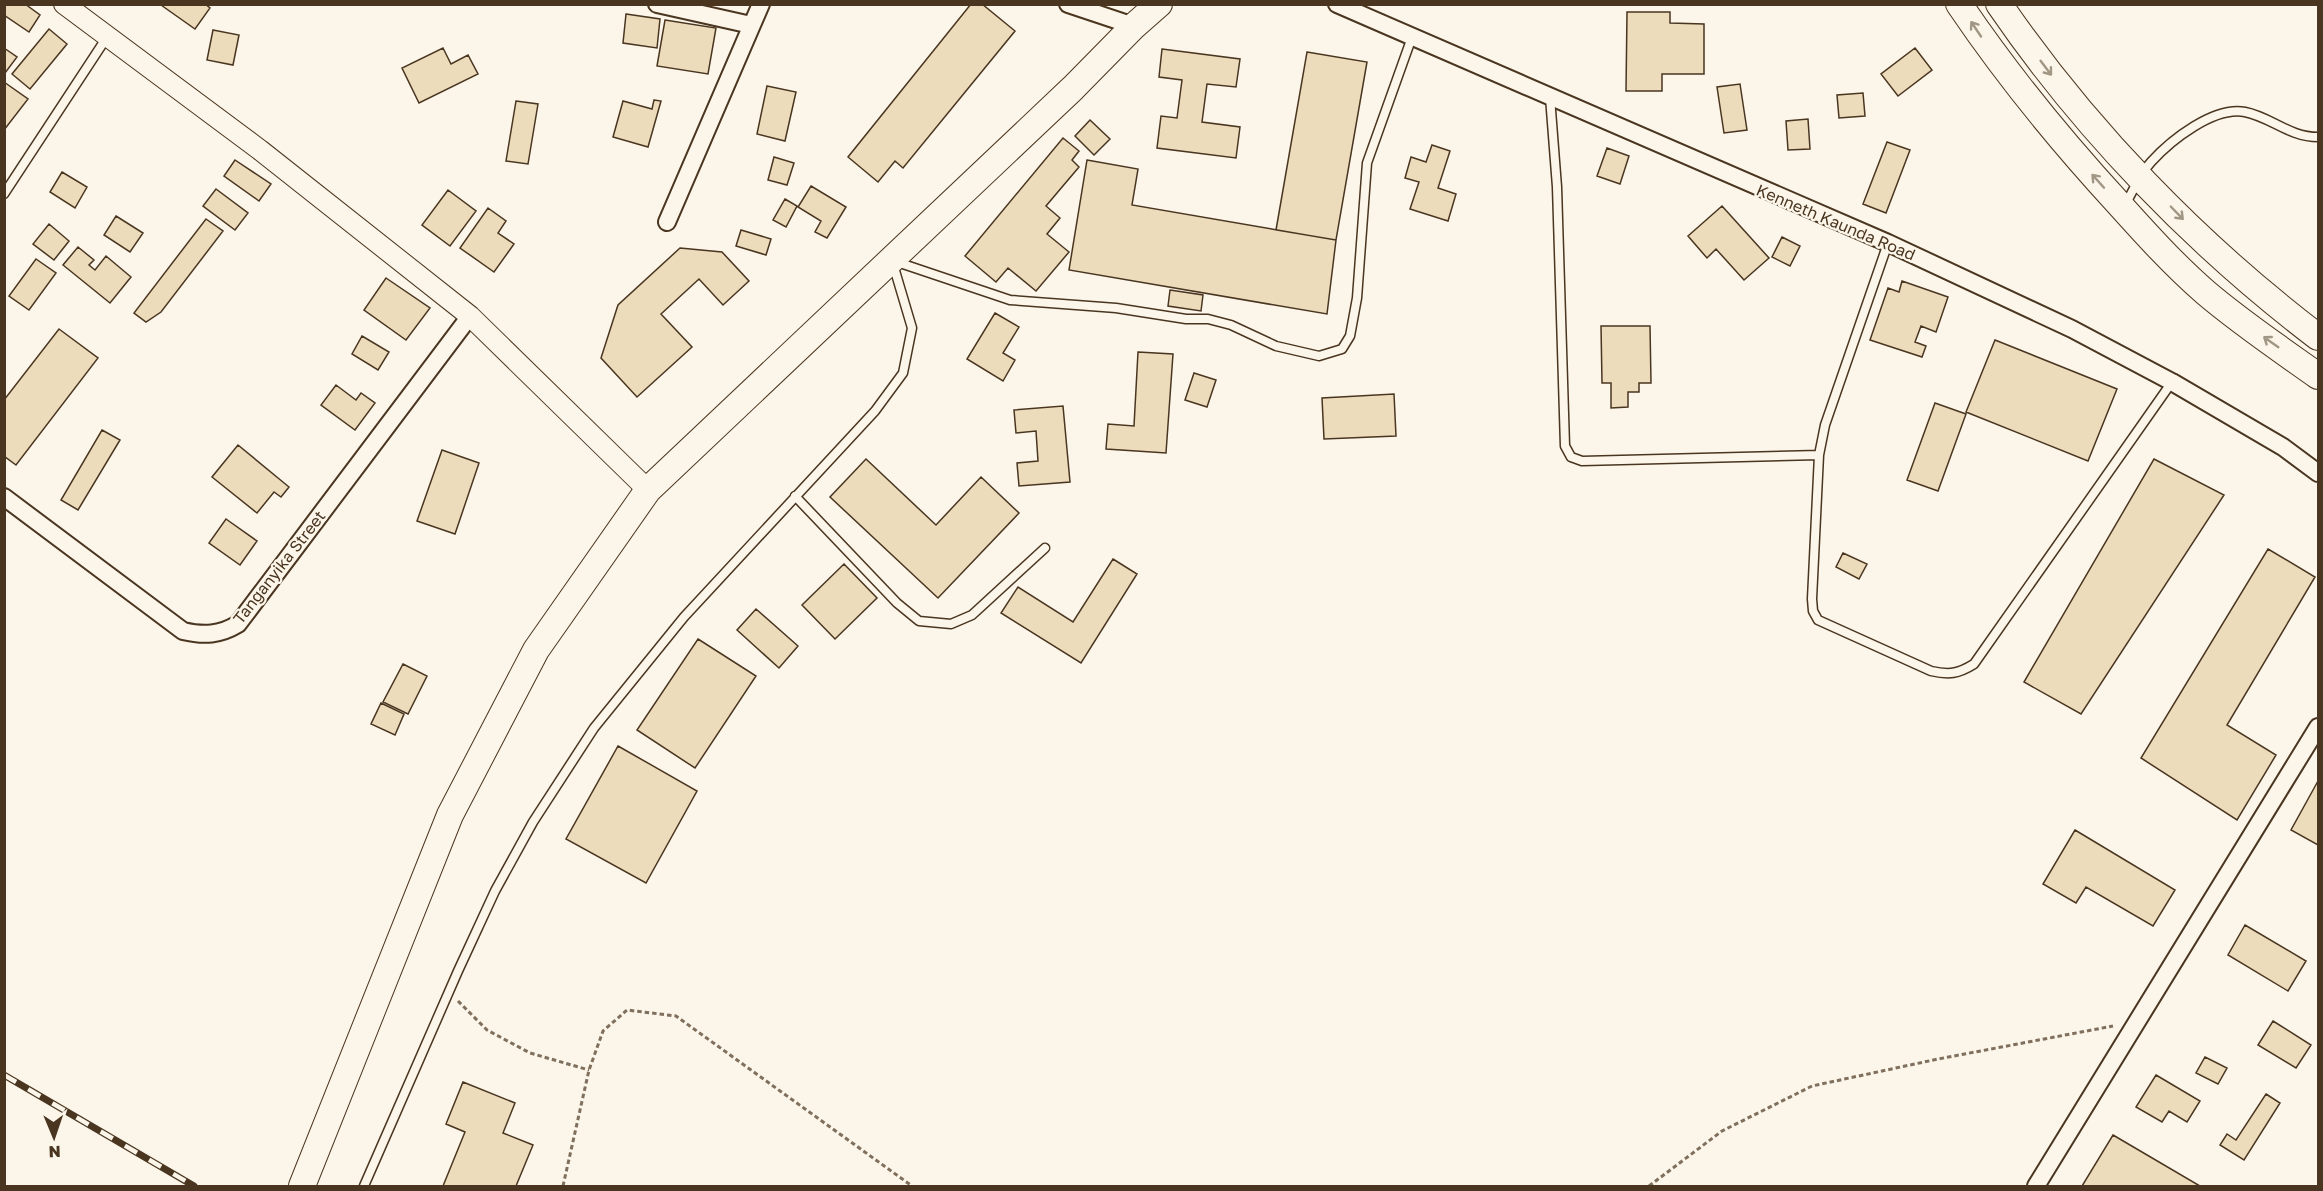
<svg xmlns="http://www.w3.org/2000/svg" width="2323" height="1191" font-family="'Golos Text',sans-serif">
  <style>
    .building { fill: #ecdcbc; stroke: #4a3520; stroke-width: 1.5 }
    .lines { fill: none; stroke-linecap: round; stroke-linejoin: round }
    .service-casing { stroke: #4a3520; stroke-width: 11 }
    .minor-casing { stroke: #4a3520; stroke-width: 20 }
    .tertiary-casing { stroke: #4a3520; stroke-width: 22 }
    .primary-casing { stroke: #4a3520; stroke-width: 28 }
    .path { stroke: #7f6f5c; stroke-width: 3; stroke-dasharray: 4.5 3; stroke-linecap: butt }
    .service { stroke: #fbf6e9; stroke-width: 8 }
    .minor { stroke: #fbf6e9; stroke-width: 16 }
    .tertiary { stroke: #fbf6e9; stroke-width: 20 }
    .primary { stroke: #fbf6e9; stroke-width: 26 }
    .rail-casing { stroke: #4a3520; stroke-width: 7 }
    .rail { stroke: #fbf6e9; stroke-width: 4.5; stroke-dasharray: 14; stroke-linecap: butt }
    .oneway { stroke: #a29684 }
    .labels { text-anchor: middle; dominant-baseline: central; stroke-width: 4.5; stroke-linejoin: round; paint-order: stroke }
    .street-label { font-size: 16px; fill: #4a3520; stroke: #fbf6e9 }
  </style>
  <rect width="100%" height="100%" fill="#fbf6e9"/>
  <!-- building -->
  <path class="building" d="M4,4H25L40,15L29,32L4,15Z
    M205,4L210,8L195,29L161,5Z
    M971,4H982L1015,31L903,168L895,161L878,182L848,157Z
    M1627,12H1670V23L1704,24V74H1662V91H1626Z
    M626,14L660,19L657,48L623,43Z
    M665,20L716,28L708,74L657,66Z
    M49,29L67,44L30,89L12,74Z
    M213,30L239,35L233,65L207,60Z
    M4,48L17,57L5,73H4Z
    M443,48L451,64L468,55L478,74L419,103L402,68Z
    M1915,48L1932,70L1898,96L1881,74Z
    M1162,49L1240,59L1236,87L1207,84L1202,122L1240,127L1236,158L1157,148L1161,116L1177,118L1182,80L1159,77Z
    M1307,52L1367,62L1336,240L1276,230Z
    M4,82L28,99L4,130Z
    M1740,84L1747,130L1724,133L1717,87Z
    M767,86L796,92L785,141L757,134Z
    M1863,93L1865,116L1839,118L1837,95Z
    M654,100L661,101L648,147L613,137L623,101L652,109Z
    M516,101L538,104L528,164L506,161Z
    M1808,119L1810,149L1788,150L1786,121Z
    M1090,120L1110,139L1094,155L1075,136Z
    M1063,138L1079,151L1072,160L1079,167L1046,206L1060,218L1047,234L1069,252L1036,291L1008,268L996,282L965,256Z
    M1887,142L1910,150L1886,213L1863,204Z
    M1432,145L1450,151L1438,188L1456,194L1448,221L1410,209L1419,182L1405,178L1411,157L1426,162Z
    M1607,148L1629,156L1620,184L1597,176Z
    M774,157L794,163L787,185L768,180Z
    M235,160L271,184L259,201L224,176Z
    M1087,160L1138,169L1132,205L1336,240L1327,314L1069,270Z
    M62,172L87,187L75,208L50,192Z
    M811,186L846,207L827,238L815,232L821,221L798,207Z
    M216,189L248,213L235,230L203,206Z
    M448,190L476,211L450,246L422,225Z
    M785,199L797,206L786,227L773,220Z
    M1722,206L1769,258L1744,280L1716,249L1707,258L1688,236Z
    M488,208L506,221L498,233L514,244L494,272L460,248Z
    M116,216L143,233L130,252L104,235Z
    M206,219L223,231L161,312L146,322L134,313Z
    M49,224L69,241L54,260L33,244Z
    M741,230L771,239L766,255L736,246Z
    M1782,237L1800,246L1790,266L1772,257Z
    M78,247L94,260L89,265L95,270L106,256L131,277L110,303L63,265Z
    M680,248L722,252L749,281L723,305L699,279L661,314L692,347L637,397L601,358L618,305Z
    M36,259L56,273L29,310L9,296Z
    M386,278L430,308L406,340L364,310Z
    M1902,281L1948,297L1936,332L1921,326L1915,342L1926,346L1922,357L1870,340L1888,288L1899,292Z
    M1170,290L1203,295L1201,311L1168,306Z
    M995,313L1019,327L1003,353L1015,360L1003,381L967,359Z
    M1601,326H1650L1651,383H1639V392H1628V407L1611,408V383H1602Z
    M59,329L98,358L16,465L4,456V400Z
    M362,336L389,352L378,370L352,354Z
    M1995,340L2117,389L2088,461L1966,412Z
    M1138,352L1173,354L1166,453L1106,449L1108,424L1134,426Z
    M1194,373L1216,380L1207,407L1185,400Z
    M336,385L356,400L361,393L375,403L355,430L321,405Z
    M1394,394L1396,436L1324,439L1322,398Z
    M1935,403L1966,414L1938,491L1907,480Z
    M1063,406L1070,482L1019,486L1017,463L1038,461L1036,431L1016,433L1014,410Z
    M102,430L120,440L78,510L61,500Z
    M238,445L289,487L281,497L274,492L257,513L212,477Z
    M442,450L479,463L455,534L417,521Z
    M866,459L936,525L981,477L1019,513L938,598L830,497Z
    M2154,459L2224,495L2081,714L2024,682Z
    M226,519L257,541L240,565L209,543Z
    M2268,549L2315,577L2227,725L2276,755L2237,820L2141,758Z
    M1843,553L1867,564L1859,579L1836,567Z
    M1113,559L1137,574L1081,663L1001,613L1018,587L1073,622Z
    M844,564L877,598L835,639L802,605Z
    M756,609L798,646L779,668L737,630Z
    M698,639L756,676L695,768L637,730Z
    M403,664L427,676L408,714L383,702Z
    M381,703L404,714L395,735L371,724Z
    M618,746L697,791L646,883L566,839Z
    M2318,781V845L2291,830Z
    M2075,830L2175,890L2153,926L2086,887L2076,903L2043,884Z
    M2245,925L2306,961L2288,991L2228,955Z
    M2273,1021L2311,1045L2296,1068L2258,1045Z
    M2205,1057L2227,1068L2218,1084L2196,1073Z
    M2156,1075L2200,1101L2187,1122L2169,1111L2162,1122L2136,1107Z
    M463,1082L515,1103L503,1133L533,1145L516,1186H443L465,1132L446,1124Z
    M2266,1094L2280,1103L2244,1160L2220,1145L2227,1134L2236,1140Z
    M2113,1135L2200,1186H2082Z"/>
  <g class="lines">
    <defs>
      <path id="service" d="M1550,97L1557,187L1565,446L1571,457L1582,461L1819,455
        M4,194L107,37
        M2125,205C2133,191 2140,174 2151,162C2171,140 2214,106 2245,112C2271,117 2289,137 2318,137
        M1888,243L1825,425L1819,455L1812,599L1813,611L1818,620L1931,671C1949,675 1958,674 1974,664L2172,382
        M894,261L1010,300L1116,308L1186,319H1208L1231,325L1276,346L1319,356L1342,349L1350,336L1357,298L1367,163L1412,37
        M795,496L897,603L919,621L951,624L972,615L1045,548
        M364,1186L458,971L495,891L533,822L594,728L684,617L875,411L903,373L912,328L893,264"/>
      <path id="minor" d="M657,4L751,25
        M1068,4L1134,26
        M1337,4L1888,243L2072,329L2172,382L2283,447L2318,473
        M667,222L761,4
        M4,497L183,631C204,636 220,635 238,624L470,316
        M2036,1186L2318,727"/>
      <path id="tertiary" d="M64,4L260,150L470,316L648,490"/>
      <path id="primary" d="M1959,4C2007,75 2061,141 2119,204C2146,234 2174,265 2205,292C2240,322 2280,349 2318,376
        M1999,4C2085,130 2197,245 2318,337
        M302,1186L450,815L536,650L648,490L1073,88L1134,26L1159,4"/>
    </defs>
    <!-- service casing -->
    <use href="#service" class="service-casing"/>
    <!-- minor casing -->
    <use href="#minor" class="minor-casing"/>
    <!-- tertiary casing -->
    <use href="#tertiary" class="tertiary-casing"/>
    <!-- primary casing -->
    <use href="#primary" class="primary-casing"/>
    <!-- path -->
    <path class="path" d="M458,1001L487,1030L530,1053L589,1070
      M563,1186L589,1070L603,1031L627,1010L676,1016L912,1186
      M1649,1186L1722,1131L1812,1086L1938,1059L2113,1026"/>
    <!-- service -->
    <use href="#service" class="service"/>
    <!-- minor -->
    <use href="#minor" class="minor"/>
    <!-- tertiary -->
    <use href="#tertiary" class="tertiary"/>
    <!-- primary -->
    <use href="#primary" class="primary"/>
    <defs>
      <path id="rail" d="M4,1075L194,1186"/>
    </defs>
    <!-- rail casing -->
    <use href="#rail" class="rail-casing"/>
    <!-- rail -->
    <use href="#rail" class="rail"/>
  </g>
  <!-- one-way arrows -->
  <defs><path id="oneway-shaft" d="M-6 0H5M1.5-3L5.5 0L1.5 3" fill="none" stroke-width="1.6" stroke-linecap="round" stroke-linejoin="round" transform="scale(1.5)"/></defs>
  <g class="oneway">
    <use href="#oneway-shaft" transform="translate(1976 29) rotate(-124)"/>
    <use href="#oneway-shaft" transform="translate(2046 68) rotate(53)"/>
    <use href="#oneway-shaft" transform="translate(2098 181) rotate(-132)"/>
    <use href="#oneway-shaft" transform="translate(2177 213) rotate(46)"/>
    <use href="#oneway-shaft" transform="translate(2271 342) rotate(-145)"/>
  </g>
  <g class="labels">
    <!-- street labels -->
    <g class="street-label">
      <text transform="translate(1836 222) rotate(23)">Kenneth Kaunda Road</text>
      <text transform="translate(279 567) rotate(-52)">Tanganyika Street</text>
    </g>
  </g>
  <!-- border -->
  <rect width="2323" height="1191" fill="none" stroke="#4a3520" stroke-width="12"/>
  <!-- north arrow -->
  <g transform="translate(54 1137) rotate(178)" stroke="#fbf6e9" stroke-width="4.5" paint-order="stroke">
  <path d="M0-4.5L10 22L0 15L-10 22Z" fill="#4a3520"/>
  <text y="-9" font-size="16" font-weight="bold" text-anchor="middle" fill="#4a3520">N</text>
  </g>
</svg>
